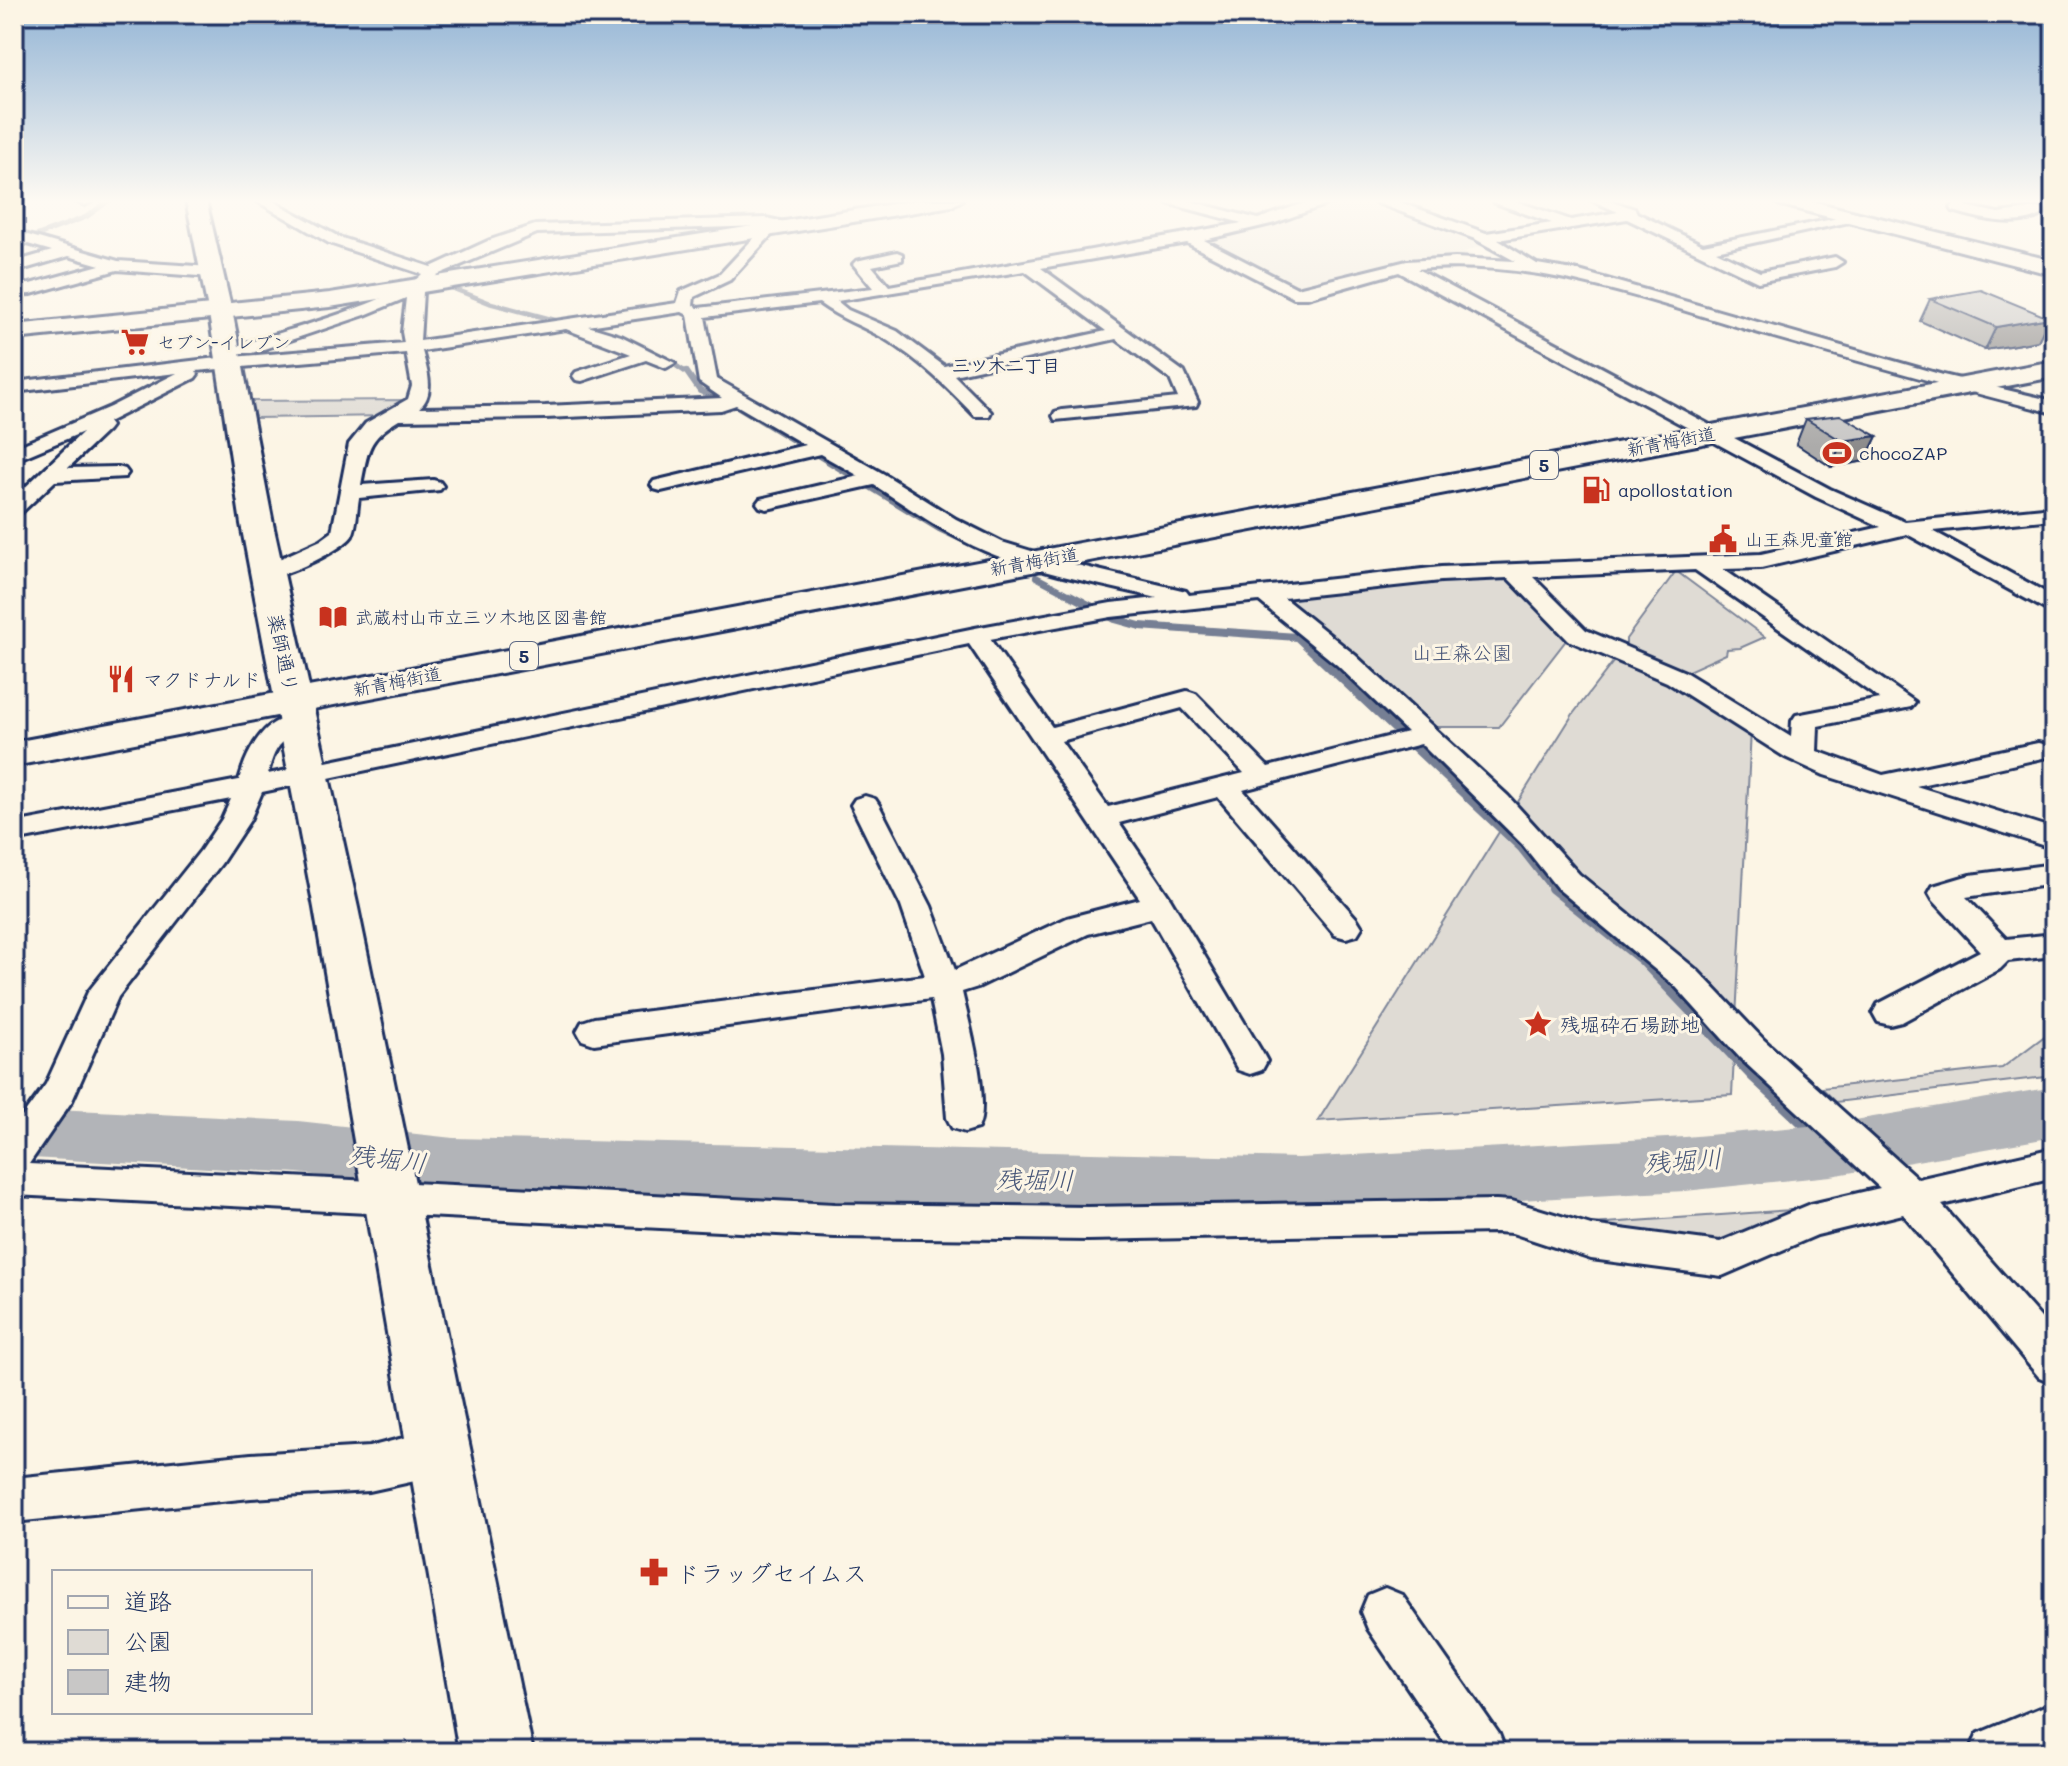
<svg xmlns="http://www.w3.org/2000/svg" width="2068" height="1766" font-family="Mali,'Klee One',sans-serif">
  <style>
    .built { fill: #ece7dc }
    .green { fill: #dfdbd4; stroke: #7d8599; stroke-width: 2 }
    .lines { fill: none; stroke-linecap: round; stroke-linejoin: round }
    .stream-far3 { stroke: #767f94; stroke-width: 5 }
    .stream-far2 { stroke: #767f94; stroke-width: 6 }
    .stream-far1 { stroke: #767f94; stroke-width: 8 }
    .stream { stroke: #767f94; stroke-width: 10 }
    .river { fill: #b2b4b8; fill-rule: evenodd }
    .street-casing { stroke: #1b2f5e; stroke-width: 6 }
    .secondary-casing { stroke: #1b2f5e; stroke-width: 6 }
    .primary-casing { stroke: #1b2f5e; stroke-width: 6 }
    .street { fill: #fcf5e5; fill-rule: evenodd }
    .secondary { fill: #fcf5e5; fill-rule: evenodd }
    .primary { fill: #fcf5e5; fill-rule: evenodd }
    .wall { fill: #acabaa; stroke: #1b2f5e; stroke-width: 2 }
    .shaded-wall { fill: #8c8b8b; stroke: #1b2f5e; stroke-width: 2 }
    .building { fill: #c8c7c6; stroke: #1b2f5e; stroke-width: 2 }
    .labels { text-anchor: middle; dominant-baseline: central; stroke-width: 6; stroke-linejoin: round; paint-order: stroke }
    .far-poi-label { font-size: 18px; fill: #1b2f5e; stroke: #fcf5e5; text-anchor: start }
    .far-neighbourhood-label { font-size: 18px; font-weight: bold; fill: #1b2f5e; stroke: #fcf5e5 }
    .far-street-label { font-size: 18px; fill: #1b2f5e; stroke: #fcf5e5 }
    .shield { fill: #fcf5e5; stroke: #5e6a86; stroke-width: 2 }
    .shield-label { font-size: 18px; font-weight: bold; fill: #1b2f5e }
    .park-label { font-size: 20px; fill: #425176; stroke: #fcf5e5 }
    .street-label { font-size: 20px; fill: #1b2f5e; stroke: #fcf5e5 }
    .poi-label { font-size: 20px; fill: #1b2f5e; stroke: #fcf5e5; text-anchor: start }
    .near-poi-label { font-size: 24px; fill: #1b2f5e; stroke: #fcf5e5; text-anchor: start }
    .near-water-label { font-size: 26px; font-style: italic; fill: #485779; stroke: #fcf5e5 }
  </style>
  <rect width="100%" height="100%" fill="#fcf5e5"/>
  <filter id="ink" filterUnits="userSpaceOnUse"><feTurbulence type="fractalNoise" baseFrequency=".0125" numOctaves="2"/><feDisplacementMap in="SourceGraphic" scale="16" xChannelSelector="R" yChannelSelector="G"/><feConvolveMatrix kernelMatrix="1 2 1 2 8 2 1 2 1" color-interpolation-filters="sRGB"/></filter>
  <g filter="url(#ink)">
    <!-- built -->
    <path class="built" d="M1333,200H1375L1477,238L1487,244L1464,252L1497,264L1434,261L1294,290L1199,238Z"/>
    <!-- green -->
    <path class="green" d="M409,400L390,416L255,418L250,401Z
      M1676,571L1765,637L1740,648L1727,649L1726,654L1684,673L1626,647V639Z
      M1508,573L1567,639L1499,727H1427L1282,598Z
      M1617,657L1667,676L1751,730L1732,1095L1318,1121L1573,714Z
      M2054,1029V1076L1836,1102L1822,1088L2002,1068Z
      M1792,1210L1800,1211L1723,1246L1592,1228V1224Z"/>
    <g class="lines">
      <!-- stream-far3 -->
      <path class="stream-far3" d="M30,238L86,217L110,200
        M447,286L490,303L569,324
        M666,359L687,373"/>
      <!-- stream-far2 -->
      <path class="stream-far2" d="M686,371L700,391L737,406L939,529L988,552
        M1036,577L1074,597"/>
      <!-- stream-far1 -->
      <path class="stream-far1" d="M1070,595L1115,619L1140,626L1297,637L1521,848L1554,890"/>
      <!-- stream -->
      <path class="stream" d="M1552,888L1642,960L1752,1076L1831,1150"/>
      <!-- river -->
      <path class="river" d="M2054,1087V1137L1831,1176L1685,1191L1298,1212L453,1192L298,1173L14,1157V1107L298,1121L453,1138L1298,1158L1685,1137L1831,1124Z"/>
      <defs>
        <path id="street" d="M72,200H91L92,201L85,205Z
          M255,200H271L339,237L431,267L490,240L535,225L766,218L789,223V229H777L730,280L694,297L693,305L698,308L873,288L853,264L856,261L897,252L902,254V260L872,266L889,286L1242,223L1167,203L1165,200H1186L1258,219L1313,200H1332L1330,203L1275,223L1204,240L1297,288L1407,261L1455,258L1515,261L1475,239L1377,203L1375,200H1394L1486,233L1552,223L1495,203L1493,200H1512L1571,220L1618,212L1591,200H1609L1635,209L1637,213L1703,245L1858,214V220L1716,251L1760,272L1835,257L1843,262L1835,267L1758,282L1627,219L1498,240L1537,264L1579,271L1943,375L2054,401V413C1952,388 1851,359 1749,330C1640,298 1533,258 1417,269L1830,489L1905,522L2054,507V519L1933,531L2054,597V614L1907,534L1761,568L1723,569L1915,702L1911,707L1818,726L1817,751L1883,775L2038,743L2047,745L2051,751L2047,757L1916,786L2054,829V849L1824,775L1785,757L1667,682L1568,640L1508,578L1441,581L1284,598L1355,655L1508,796L1579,874L1698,971L1764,1040L1918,1179L2054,1148V1178L1942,1205L2054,1333V1383L2039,1377L1903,1214L1817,1235L1722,1276L1591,1259L1512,1233L1496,1232L1088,1240L835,1237L14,1195V1128L46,1084L88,992L201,850L222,819L231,799L14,841V823L239,780C247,750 268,709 305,718L309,724C303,732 295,733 287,739C275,746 271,761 268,774L975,628L1111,603L1157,598C1101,584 1039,574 985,551C945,534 910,508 874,485L767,509L760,507L757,503L760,499L859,476L820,454L661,491L654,489L651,485L654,481L805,445L736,405L721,410L545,418L399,420C367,439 368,450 361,485L433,480L440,482L443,486L440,490L359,498C357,509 357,526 352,536C342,551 276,582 259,578L256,573L259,568L321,540L332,532L349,444L366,423L408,399L412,386L406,353L196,371L198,374L195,378L108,422L111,426L108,430L68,468L118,467L125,469L128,473L125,477L55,481L21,513L14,515V498L83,432L14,461V448L110,407L177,373L14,392V382L208,359L404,343L402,332L406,298L365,315L252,353H240L237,349L240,345C281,332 396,302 422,274L329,243ZM765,226L720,274L681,291L677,303L420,341L423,292L437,275L537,233ZM1187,243L1294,298H1307L1399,272L1816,497L1881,527L1761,554L1441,567L1189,595L1186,591L1077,565L1002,542L956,519L884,474L717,379L705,317L819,303C840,319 863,326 885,339C919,359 948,388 975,416H989L991,412L954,375L1116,339L1170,379L1178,398L1062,410L1055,412L1053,416L1055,420L1196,406L1198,402L1184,372L1041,268ZM1025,271L1106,331L944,366L897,331L848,310L837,301ZM682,312L688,315L699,382L722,398L545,406L419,408C436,394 427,370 422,351L566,329L631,354L576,372L573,376L576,380L582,381L646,360L666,368L675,363L621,336L588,326ZM1695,570L1880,699L1796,715L1792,721L1791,737L1685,672L1586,630L1533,577ZM1259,601L1337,665L1407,732L1268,767L1196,694L1187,691L1052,727L990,639L1111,617ZM969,644L1140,899L1067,918L955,970L931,906L879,805L875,799L865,796L855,799L851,805L901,906L925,976L594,1018L582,1022L577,1031L582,1040L594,1044L931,999L942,1054L947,1118L952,1128L965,1132L978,1128C991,1102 969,1023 962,992L978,987L1088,934L1151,918L1238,1070L1250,1074L1262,1070L1267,1061L1262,1052L1170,898L1119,823L1218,797L1335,935L1346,938L1357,935L1362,927L1357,919L1243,790L1421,744L1522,844L1557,888L1676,987L1740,1058L1880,1188L1811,1204L1720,1242L1591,1225L1512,1201L1496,1200L1088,1207L835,1204L29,1164L72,1101L118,997L221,864L250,820L262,792ZM1182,708L1244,773L1108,807L1061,741Z
          M1957,200H1971L1966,206L1998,213L2039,208L2046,212C2022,230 1980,219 1953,211L1951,208Z
          M14,231L118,261L212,267L220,272L212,277L117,270L31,294L14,295V285L30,284L100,265L69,256L14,272V262L52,251L14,240Z
          M2054,864V884L1966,897L2006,939L2054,934V956L2008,961L2000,969L1902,1022L1890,1025L1878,1022L1873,1013L1878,1004L1980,951L1933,900L1929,893L1933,886L1970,875Z
          M438,1429L453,1436L460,1451L453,1466L415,1481L369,1491L251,1498L14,1522V1478L251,1454L369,1447Z
          M1385,1588L1402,1595L1499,1734L1506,1752H1451L1368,1629L1361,1612L1368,1595Z
          M2054,1702V1752H1970L1977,1734Z"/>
        <path id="secondary" d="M186,200H206L234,320L273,524L358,908L533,1752H459L314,908L241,524L210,320Z
          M1775,200H1807L2054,261V275L1778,204Z"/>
        <path id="primary" d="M917,200H962L952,206L330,307L14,339V325L330,293Z
          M2054,361V377L14,766V742Z"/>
      </defs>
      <!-- street casing -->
      <use href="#street" class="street-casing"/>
      <!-- secondary casing -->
      <use href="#secondary" class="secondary-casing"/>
      <!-- primary casing -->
      <use href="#primary" class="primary-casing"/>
      <!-- street -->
      <use href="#street" class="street"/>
      <!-- secondary -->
      <use href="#secondary" class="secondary"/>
      <!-- primary -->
      <use href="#primary" class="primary"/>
    </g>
    <!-- wall -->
    <path class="wall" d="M1930,299L2049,318L2038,341L1985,350L1920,321Z
      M1806,419L1877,436L1865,461L1831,467L1796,444Z"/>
    <!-- shaded-wall -->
    <path class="shaded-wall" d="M2049,318L2038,341L1985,350L1996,327Z
      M1877,436L1865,461L1831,467L1842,441Z"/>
    <!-- building -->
    <path class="building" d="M1981,290L2049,318L1996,327L1930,299Z
      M1840,415L1877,436L1842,441L1806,419Z"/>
  </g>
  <!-- sky -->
  <linearGradient id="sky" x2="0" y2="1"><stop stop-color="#92b4d5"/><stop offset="0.45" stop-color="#fefaf3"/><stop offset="1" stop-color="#fefaf3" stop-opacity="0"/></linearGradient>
  <rect width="2068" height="447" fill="url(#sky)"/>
  <!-- icons -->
  <defs>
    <symbol id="supermarket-bare" viewBox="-9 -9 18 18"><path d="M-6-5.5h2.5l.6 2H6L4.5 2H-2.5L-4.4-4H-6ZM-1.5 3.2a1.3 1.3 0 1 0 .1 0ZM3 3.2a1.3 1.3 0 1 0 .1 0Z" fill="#c8321e" stroke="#fcf5e5" stroke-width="2.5" paint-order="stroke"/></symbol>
    <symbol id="stadium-bare" viewBox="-9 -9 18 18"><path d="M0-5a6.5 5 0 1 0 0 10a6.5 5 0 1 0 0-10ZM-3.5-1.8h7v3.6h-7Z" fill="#c8321e" stroke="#fcf5e5" stroke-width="2.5" paint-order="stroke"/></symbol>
    <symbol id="fuel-bare" viewBox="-9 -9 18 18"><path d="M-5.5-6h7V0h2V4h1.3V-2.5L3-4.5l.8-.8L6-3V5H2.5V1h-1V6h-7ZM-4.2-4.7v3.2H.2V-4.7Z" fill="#c8321e" stroke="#fcf5e5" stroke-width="2.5" paint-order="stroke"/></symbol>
    <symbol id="civic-bare" viewBox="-9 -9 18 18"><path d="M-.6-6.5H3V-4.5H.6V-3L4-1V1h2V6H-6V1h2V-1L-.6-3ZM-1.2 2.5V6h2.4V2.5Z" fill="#c8321e" stroke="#fcf5e5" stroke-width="2.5" paint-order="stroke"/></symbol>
    <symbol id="library-bare" viewBox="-9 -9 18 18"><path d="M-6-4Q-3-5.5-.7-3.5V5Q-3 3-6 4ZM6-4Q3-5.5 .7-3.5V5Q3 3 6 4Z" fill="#c8321e" stroke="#fcf5e5" stroke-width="2.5" paint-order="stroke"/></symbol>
    <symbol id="restaurant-bare" viewBox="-9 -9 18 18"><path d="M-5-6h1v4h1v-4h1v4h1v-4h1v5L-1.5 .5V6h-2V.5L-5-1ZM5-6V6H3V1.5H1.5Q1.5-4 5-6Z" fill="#c8321e" stroke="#fcf5e5" stroke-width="2.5" paint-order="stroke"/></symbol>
    <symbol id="sight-bare" viewBox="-9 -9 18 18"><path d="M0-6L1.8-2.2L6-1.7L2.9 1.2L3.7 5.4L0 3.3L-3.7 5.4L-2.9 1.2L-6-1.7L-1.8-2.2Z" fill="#c8321e" stroke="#fcf5e5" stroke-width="2.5" paint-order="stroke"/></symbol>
    <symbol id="pharmacy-bare" viewBox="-9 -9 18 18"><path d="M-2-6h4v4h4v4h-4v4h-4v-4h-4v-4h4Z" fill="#c8321e" stroke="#fcf5e5" stroke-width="2.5" paint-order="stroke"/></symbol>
  </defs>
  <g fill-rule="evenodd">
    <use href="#supermarket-bare" x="115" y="322" width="40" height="40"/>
    <use href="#stadium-bare" x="1817" y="433" width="40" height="40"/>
    <use href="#fuel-bare" x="1576" y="470" width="40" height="40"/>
    <use href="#civic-bare" x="1703" y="519" width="40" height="40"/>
    <use href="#library-bare" x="313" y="597" width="40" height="40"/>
    <use href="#restaurant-bare" x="101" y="659" width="40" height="40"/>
    <use href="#sight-bare" x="1518" y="1004" width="40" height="40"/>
    <use href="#pharmacy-bare" x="634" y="1552" width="40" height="40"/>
  </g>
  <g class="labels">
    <!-- far-poi labels -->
    <g class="far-poi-label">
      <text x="157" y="342">セブン-イレブン</text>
      <text x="1859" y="453">chocoZAP</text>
      <text x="1618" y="490">apollostation</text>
      <text x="1745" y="539">山王森児童館</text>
      <text x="355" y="617">武蔵村山市立三ツ木地区図書館</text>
    </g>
    <!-- far-neighbourhood labels -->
    <g class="far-neighbourhood-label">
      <text x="1006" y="365">三ツ木二丁目</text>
    </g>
    <!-- far-street labels -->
    <g class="far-street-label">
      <text transform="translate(1671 441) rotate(-11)">新青梅街道</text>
      <text transform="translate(1034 561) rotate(-10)">新青梅街道</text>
      <text transform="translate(397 681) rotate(-11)">新青梅街道</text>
    </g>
    <!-- shield labels -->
    <g class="shield">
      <rect x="1530" y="451" width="28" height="28" rx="6"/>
      <rect x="510" y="642" width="28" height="28" rx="6"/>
    </g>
    <g class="shield-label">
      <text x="1544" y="465">5</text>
      <text x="524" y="656">5</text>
    </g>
    <!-- park labels -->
    <g class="park-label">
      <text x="1462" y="652">山王森公園</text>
    </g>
    <!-- street labels -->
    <g class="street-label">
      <text transform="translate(284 653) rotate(78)">薬師通り</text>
    </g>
    <!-- poi labels -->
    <g class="poi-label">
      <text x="143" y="679">マクドナルド</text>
      <text x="1560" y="1024">残堀砕石場跡地</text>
    </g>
    <!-- near-poi labels -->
    <g class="near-poi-label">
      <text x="676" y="1572">ドラッグセイムス</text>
    </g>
    <!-- near-water labels -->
    <g class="near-water-label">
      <text transform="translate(388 1158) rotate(7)">残堀川</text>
      <text transform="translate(1683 1160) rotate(-4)">残堀川</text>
      <text transform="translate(1035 1179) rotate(1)">残堀川</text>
    </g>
  </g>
  <!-- margin -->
  <rect width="2068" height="1766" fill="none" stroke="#fcf5e5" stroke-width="48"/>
  <rect x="24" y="24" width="2020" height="1718" fill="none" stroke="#1b2f5e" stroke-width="3" filter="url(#ink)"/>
  <!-- legend -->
  <rect x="52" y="1570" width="260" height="144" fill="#fcf5e5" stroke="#a2a6af" stroke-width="2"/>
  <rect x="68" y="1596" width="40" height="12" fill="#fcf5e5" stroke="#a2a6af" stroke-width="2"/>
  <text x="124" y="1610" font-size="24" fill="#1b2f5e">道路</text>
  <rect x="68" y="1630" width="40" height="24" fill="#dfdbd4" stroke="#a2a6af" stroke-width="2"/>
  <text x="124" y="1650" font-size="24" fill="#1b2f5e">公園</text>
  <rect x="68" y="1670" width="40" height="24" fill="#c8c7c6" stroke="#a2a6af" stroke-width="2"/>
  <text x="124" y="1690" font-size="24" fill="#1b2f5e">建物</text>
</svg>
